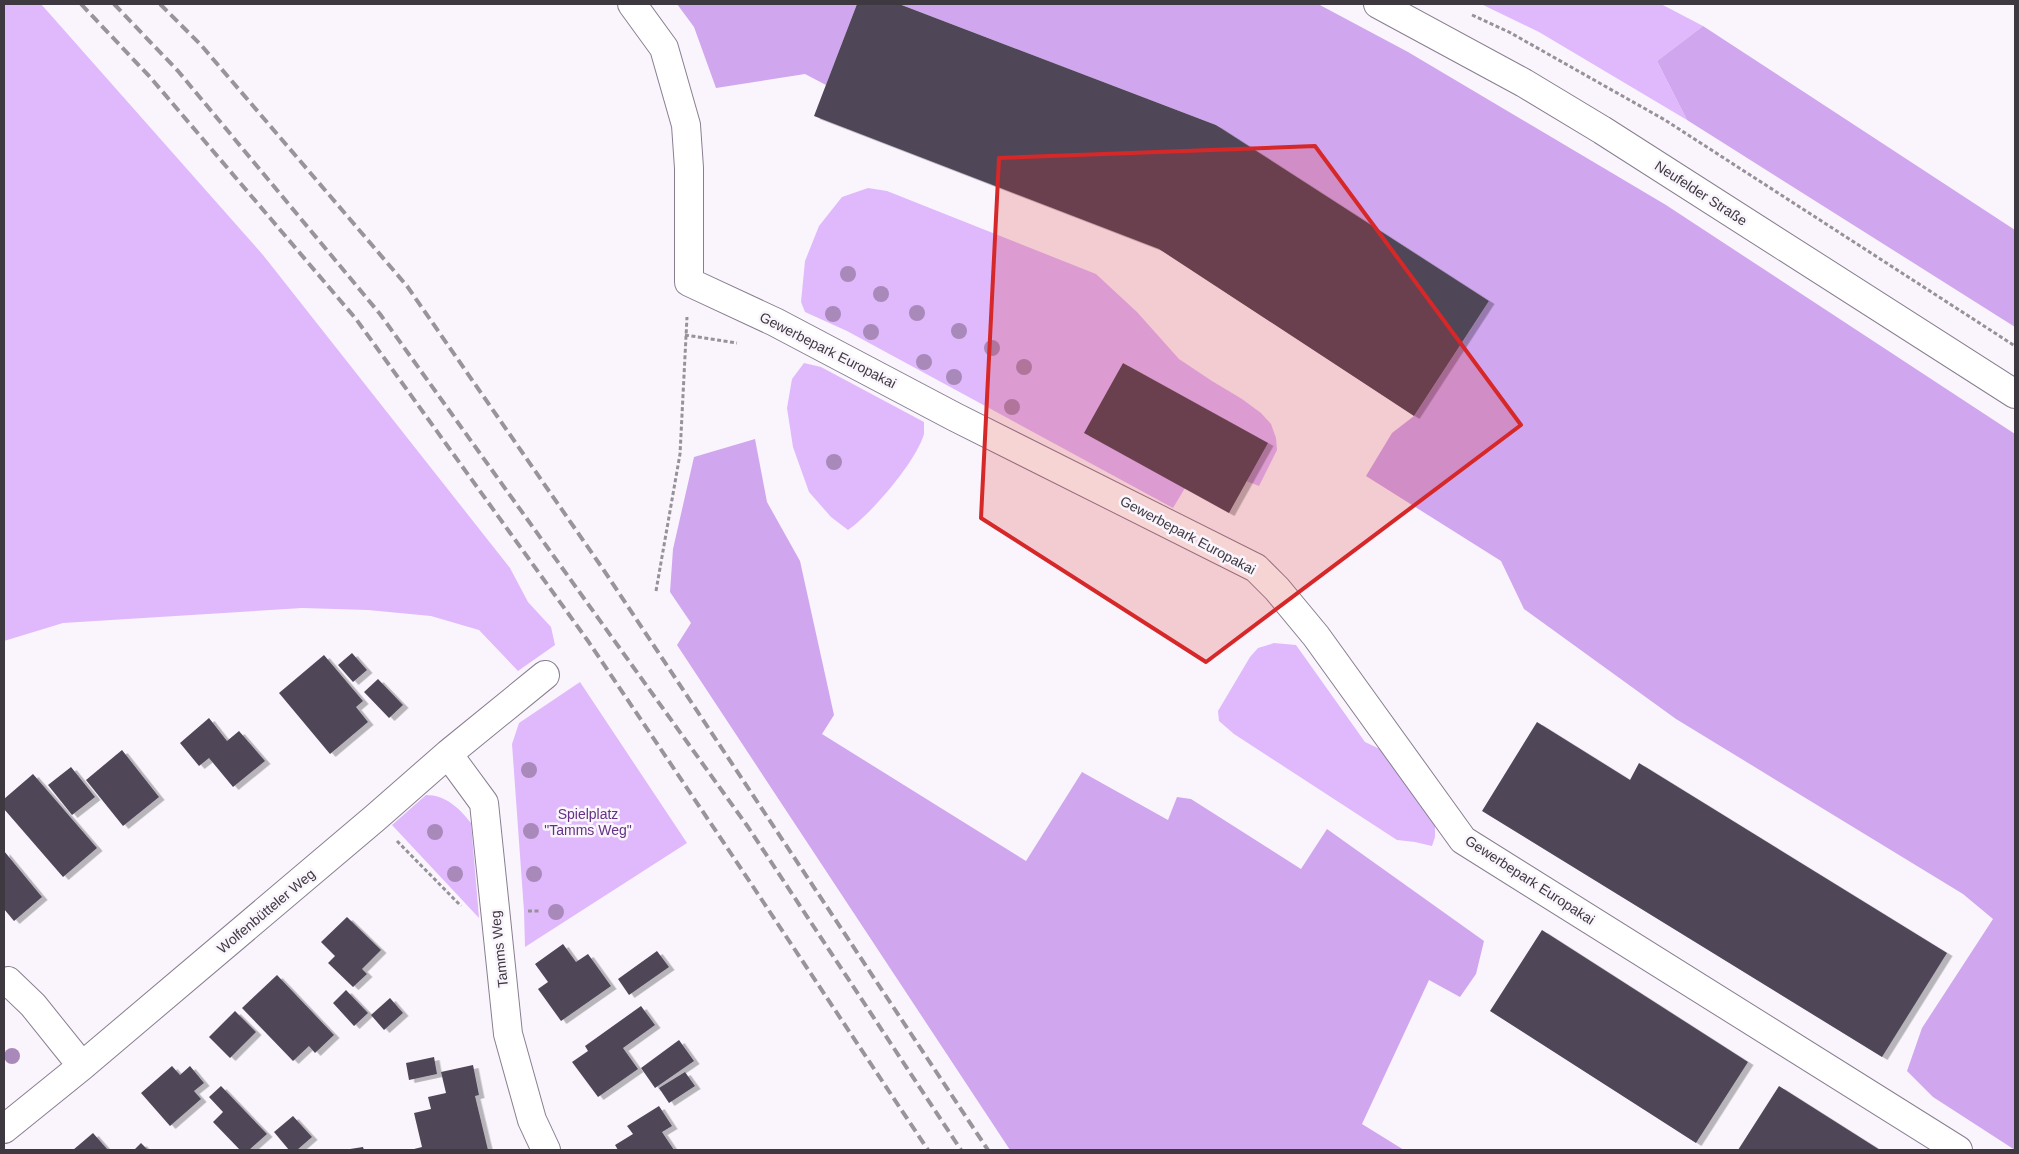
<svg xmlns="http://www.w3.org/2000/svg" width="2019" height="1154" font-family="Arial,sans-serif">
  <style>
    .green { fill: #dfb9fc }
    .forest { fill: #d0a7ee }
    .building { fill: #504758; filter: url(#shadow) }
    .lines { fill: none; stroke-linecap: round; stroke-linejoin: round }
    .street-casing { stroke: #897e91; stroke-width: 30 }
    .secondary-casing { stroke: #897e91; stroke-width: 30 }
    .path { stroke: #97929a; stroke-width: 3; stroke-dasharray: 4 2.5; stroke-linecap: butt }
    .street { stroke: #fff; stroke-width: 28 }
    .secondary { stroke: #fff; stroke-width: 28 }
    .rail { stroke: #99949c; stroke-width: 4; stroke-dasharray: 10 5; stroke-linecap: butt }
    .tree { fill: #a889ba }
    .marked { fill: #d62828; fill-opacity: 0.2; stroke: #d62828; stroke-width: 4; stroke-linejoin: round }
    .labels { text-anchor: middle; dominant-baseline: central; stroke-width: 5; stroke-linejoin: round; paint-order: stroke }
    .street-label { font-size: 14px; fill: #3e3941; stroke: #faf5fd }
    .park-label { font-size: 14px; fill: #643184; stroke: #faf5fd }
  </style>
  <defs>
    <filter id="shadow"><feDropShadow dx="5.5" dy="3" stdDeviation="0" flood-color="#0004"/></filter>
  </defs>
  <rect width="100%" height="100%" fill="#faf5fd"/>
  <!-- green -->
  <path class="green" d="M4,4H41L263,255L510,568L528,602L551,627L555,645L518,671L479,630L431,616L368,610L302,608L63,623L4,641Z
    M1481,4H1661L1703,26L1657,61L1687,120L1539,32Z
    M868,188L887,191L1096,274L1137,312L1179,359L1212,381L1242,399L1261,413L1271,424L1276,438L1277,450L1259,486L1246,481L1267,443L1123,363L1085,433L1185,488L1173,508L847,331L805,312L801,302L805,261L819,226L842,197Z
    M804,363L821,367L924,422C924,426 924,431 924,434C916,462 871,514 848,530L831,517L809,492L793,447L787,408L792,379Z
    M1274,643L1296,645L1365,742L1382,750L1435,825V837L1432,846L1415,842L1397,840L1234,734L1219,721L1218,711L1250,657L1258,648Z
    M580,682L687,843L525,947L524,911L512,744L519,723Z
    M426,795C446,795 459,808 471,823L479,918L392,825Z"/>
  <!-- forest -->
  <path class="forest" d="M677,4H857L826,85L805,74L716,88L694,27Z
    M899,4H1318L1408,52L1666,205L2015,434V1150L1933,1097L1907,1071L1922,1028L1993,919L1963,894L1676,719L1524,609L1501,561L1366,476L1392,433L1414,416L1489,301L1216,125Z
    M1703,26L2015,230V327L1687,120L1657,61Z
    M755,439L767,502L800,561L834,715L822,734L1026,861L1082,772L1168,820L1177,797L1191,799L1301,869L1327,829L1484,941L1476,974L1460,997L1429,980L1362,1124L1404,1150H1010L677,645L691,623L670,592L673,549L694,457Z"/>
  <!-- building -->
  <path class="building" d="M857,4H899L1216,125L1489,301L1414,416L1159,249L814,116Z
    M1123,363L1268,443L1229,513L1084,433Z
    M352,653L367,670L353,682L338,665Z
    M324,655L363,701L356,707L368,722L330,754L279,693Z
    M378,679L403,705L389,718L364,692Z
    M209,718L227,741L239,731L265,761L233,787L209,758L199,766L180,743Z
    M1537,722L1630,780L1639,763L1947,953L1882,1057L1482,811Z
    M122,750L159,797L123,826L86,780Z
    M71,767L95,797L72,815L48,785Z
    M33,774L97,848L63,877L4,809V799Z
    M4,851L42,897L14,921L4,909Z
    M347,917L381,950L362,969L367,974L353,987L328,963L335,956L321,942Z
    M1542,930L1748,1062L1696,1143L1490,1011Z
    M563,944L576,962L588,954L611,986L561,1021L538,989L548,982L535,964Z
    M657,951L669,967L629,995L618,979Z
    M277,975L334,1035L315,1053L309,1046L293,1061L242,1008Z
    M346,990L368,1013L354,1026L333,1003Z
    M390,998L403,1013L384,1030L371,1015Z
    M641,1006L655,1025L623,1048L638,1069L598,1097L572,1062L588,1051L585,1046Z
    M235,1011L256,1032L230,1058L209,1037Z
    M679,1040L694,1061L655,1088L641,1068Z
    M434,1057L437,1074L409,1080L406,1063Z
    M473,1065L479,1095L475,1096L488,1150H410L422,1147L414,1113L431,1109L428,1097L446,1093L441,1072Z
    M172,1066L180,1075L190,1066L204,1083L194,1091L201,1099L170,1126L141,1093Z
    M685,1072L695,1086L669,1103L659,1088Z
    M221,1086L267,1134L249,1150H240L213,1122L223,1112L209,1097Z
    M1779,1086L1880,1150H1738Z
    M659,1106L672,1126L662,1132L674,1150H618L615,1145L633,1134L627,1126Z
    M293,1116L312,1137L297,1150H289L274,1132Z
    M93,1133L108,1150H73Z
    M141,1143L148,1150H134Z
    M363,1147L364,1150H350V1149Z"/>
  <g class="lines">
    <defs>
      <path id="street" d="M632,4L664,48L686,125L689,168V282L775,322L955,417L1256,568L1277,589L1316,636L1463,840L1958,1150
        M448,754L484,803L508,1034L532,1120L546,1150
        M4,984L8,981L33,1005L82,1066L375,818L448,754L545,675
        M4,1129L82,1066"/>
      <path id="secondary" d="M1378,4L1524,83L1602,130L2015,394"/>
    </defs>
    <!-- street casing -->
    <use href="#street" class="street-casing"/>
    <!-- secondary casing -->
    <use href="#secondary" class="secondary-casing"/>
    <!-- path -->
    <path class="path" d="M1472,15L1509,32L1665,120L2015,346
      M685,335L737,343
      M656,591L680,454L687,317
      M397,841L461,906
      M528,911H539"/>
    <!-- street -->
    <use href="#street" class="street"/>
    <!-- secondary -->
    <use href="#secondary" class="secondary"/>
    <!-- rail -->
    <path class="rail" d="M81,4L150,77L356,319L588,641L732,855L928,1150
      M114,4L178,71L380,314L748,827L961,1150
      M160,4L201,45L407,286L603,569L988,1150"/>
  </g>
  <!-- trees -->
  <g class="tree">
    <circle cx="848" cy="274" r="8"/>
    <circle cx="881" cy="294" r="8"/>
    <circle cx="917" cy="313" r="8"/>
    <circle cx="833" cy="314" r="8"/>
    <circle cx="959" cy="331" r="8"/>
    <circle cx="871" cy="332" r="8"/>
    <circle cx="992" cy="348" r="8"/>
    <circle cx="924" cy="362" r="8"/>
    <circle cx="1024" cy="367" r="8"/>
    <circle cx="954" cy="377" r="8"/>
    <circle cx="1012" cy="407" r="8"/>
    <circle cx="834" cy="462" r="8"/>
    <circle cx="529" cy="770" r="8"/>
    <circle cx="531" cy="831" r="8"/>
    <circle cx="435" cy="832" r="8"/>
    <circle cx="455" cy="874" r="8"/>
    <circle cx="534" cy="874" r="8"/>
    <circle cx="556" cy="912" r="8"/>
    <circle cx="12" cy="1056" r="8"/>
  </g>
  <!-- marked area -->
  <path class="marked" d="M1315,146L1521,425L1206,662L981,518L999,158Z"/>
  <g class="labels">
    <!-- street labels -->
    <g class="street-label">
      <text transform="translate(1701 193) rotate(33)">Neufelder Straße</text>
      <text transform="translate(828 350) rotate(27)">Gewerbepark Europakai</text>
      <text transform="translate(1188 535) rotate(28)">Gewerbepark Europakai</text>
      <text transform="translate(1530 880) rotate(33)">Gewerbepark Europakai</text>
      <text transform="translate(266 911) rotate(-40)">Wolfenbütteler Weg</text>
      <text transform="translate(499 949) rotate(-96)">Tamms Weg</text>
    </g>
    <!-- park labels -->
    <g class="park-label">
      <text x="588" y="814">Spielplatz<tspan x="588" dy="16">"Tamms Weg"</tspan></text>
    </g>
  </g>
  <!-- border -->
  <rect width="2019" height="1154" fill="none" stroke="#3e3941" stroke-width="10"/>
</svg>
